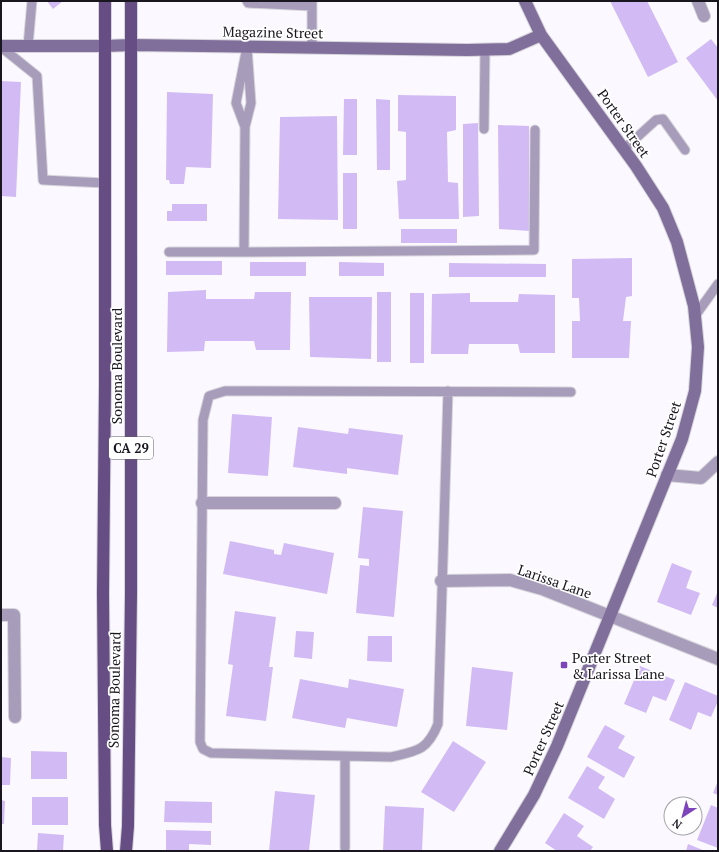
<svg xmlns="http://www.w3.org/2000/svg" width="719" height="852" font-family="'PT Serif',serif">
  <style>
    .building { fill: #d2bbf4 }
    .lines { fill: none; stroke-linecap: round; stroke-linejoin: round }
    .lane-casing { stroke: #d7d5db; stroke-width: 11 }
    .street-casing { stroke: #d7d5db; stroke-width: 14 }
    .secondary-casing { stroke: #d7d5db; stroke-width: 14 }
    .primary-casing { stroke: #d7d5db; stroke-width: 14 }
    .lane { stroke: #a89cbb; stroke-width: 9 }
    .street { stroke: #a89cbb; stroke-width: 12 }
    .secondary { stroke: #816f9b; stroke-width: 12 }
    .primary { stroke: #664e84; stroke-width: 12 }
    .poi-dot { fill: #7e44ba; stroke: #fff; stroke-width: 1.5 }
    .labels { text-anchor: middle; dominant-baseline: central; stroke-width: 3.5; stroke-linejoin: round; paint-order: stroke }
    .shield { fill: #fff; stroke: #5f5c63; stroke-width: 1 }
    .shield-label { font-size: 13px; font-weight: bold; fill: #1a1620 }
    .street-label { font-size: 14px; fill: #1a1620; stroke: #fff }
    .poi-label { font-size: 14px; fill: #1a1620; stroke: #fff; text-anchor: start }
  </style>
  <rect width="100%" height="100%" fill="#fbf9ff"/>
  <!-- building -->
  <path class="building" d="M47,1H63L53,9Z
    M610,1H647L678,62L648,77Z
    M711,39L718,48V101L686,58Z
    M1,81L21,82L16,197L1,196Z
    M167,92L213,94L211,168L186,167L184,184H170L169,180H166Z
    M398,95L456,96V130L447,132L448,182L458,183L459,219H399L397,181L406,180V132L398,131Z
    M344,99H357V155H343Z
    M376,99L390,100V170H377Z
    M337,116L338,220L278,219L280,117Z
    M478,123L479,216L463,217V124Z
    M498,125L529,126V231L499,229Z
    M343,173H357V229H343Z
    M172,204H207V221H167V211H172Z
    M401,229H457V243H401Z
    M632,258V296L626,297L623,321H631L629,358H572V321H580L579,298H572V259Z
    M166,261H222V275H166Z
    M250,262H306V276H250Z
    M339,262L384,263V276H339Z
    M449,263L546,264V277H449Z
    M206,290V299H254L255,292H291L290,350H256L254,341H205L204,351L167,352L168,292Z
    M377,292H391V362H377Z
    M410,293H424V363H410Z
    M470,293V302H518L519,294L555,295V353H520L518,344H469L468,354H431L432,294Z
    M309,297H372L371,359L310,357Z
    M232,414L272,417L268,476L228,473Z
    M298,427L348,434L349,428L403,435L398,475L347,468V474L293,467Z
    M363,507L403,511L394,617L356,613L360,565L369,566V559L358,558Z
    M230,541L274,550V554L281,555L284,543L334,553L327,594L223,574Z
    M672,563L692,571L686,588L700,593L691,615L657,602Z
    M718,591V608L712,605Z
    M235,611L276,617L269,667H273L266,721L226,716L233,665L228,664Z
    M296,631L314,632L312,659L294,657Z
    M368,636H392V662L367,661Z
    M640,666L675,680L666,701L653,696L646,713L624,704Z
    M472,667L513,672L507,730L466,726Z
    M300,679L348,688L349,679L404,689L397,727L347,718L345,728L292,718Z
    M685,682L718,696V701L711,717L698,712L691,730L669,720Z
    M605,725L625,736L618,748L635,757L624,778L587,757Z
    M453,741L486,762L454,812L421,792Z
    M31,751L67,752V779H31Z
    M1,757L11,758L10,785H1Z
    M587,766L605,777L598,788L615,799L604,819L568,798Z
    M718,781V795L713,793Z
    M275,791L315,795L309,851H269Z
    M32,797H68V825H32Z
    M1,800L5,801L4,824H1Z
    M165,801L212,802V823L164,822Z
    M711,805L718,808V848L697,840Z
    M385,806L424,808L422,851H383Z
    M564,813L584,826L577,836L593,847L590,851H557L545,843Z
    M166,830L211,831V845L189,844V851H166Z
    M38,833L64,835L63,851H37Z
    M688,844L705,851H686Z"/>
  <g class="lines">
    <defs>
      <path id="lane" d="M247,1L248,3L312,6
        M28,46L32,1
        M1,47L37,76L43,180L105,183
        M312,48V1
        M484,129L485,50
        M624,149L656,120L663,119L685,150
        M169,252H244L245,127L251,103L247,47L236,103L245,127
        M244,252L534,250L535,130
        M695,316L718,284
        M448,391L438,724C427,751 417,751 391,757L211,753L203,749L200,742L203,420L209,396L225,391L571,392
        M345,848V756"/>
      <path id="street" d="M698,1L704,16
        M667,475L701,478L718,462
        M202,503H335
        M441,581L510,580L542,589L718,659
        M1,615H14L15,717"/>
      <path id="secondary" d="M1,46H105L132,45L467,50L509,49L541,35
        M500,851L534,795L557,746L682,439L695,391L698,347L694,306L677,242L663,208L636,166L541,35L525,1"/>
      <path id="primary" d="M105,1V385L103,594L105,825L107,851
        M126,851L128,826L131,594V1"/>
    </defs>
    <!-- lane casing -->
    <use href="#lane" class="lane-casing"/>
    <!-- street casing -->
    <use href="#street" class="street-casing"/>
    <!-- secondary casing -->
    <use href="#secondary" class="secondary-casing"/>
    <!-- primary casing -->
    <use href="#primary" class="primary-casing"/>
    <!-- lane -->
    <use href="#lane" class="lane"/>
    <!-- street -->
    <use href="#street" class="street"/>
    <!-- secondary -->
    <use href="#secondary" class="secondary"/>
    <!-- primary -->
    <use href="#primary" class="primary"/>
  </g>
  <!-- markers -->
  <rect class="poi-dot" x="560" y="661" width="8" height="8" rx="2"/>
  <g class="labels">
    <!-- shield labels -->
    <rect class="shield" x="109" y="437" width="44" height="22" rx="3"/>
    <g class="shield-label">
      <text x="131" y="448">CA 29</text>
    </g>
    <!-- street labels -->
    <g class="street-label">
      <text transform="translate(273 32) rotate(1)">Magazine Street</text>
      <text transform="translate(624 123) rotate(55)">Porter Street</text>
      <text transform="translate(116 366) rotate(-90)">Sonoma Boulevard</text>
      <text transform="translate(663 439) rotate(-71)">Porter Street</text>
      <text transform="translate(555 581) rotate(19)">Larissa Lane</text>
      <text transform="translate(114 690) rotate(-89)">Sonoma Boulevard</text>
      <text transform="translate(543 738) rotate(-66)">Porter Street</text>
    </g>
    <!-- poi labels -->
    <g class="poi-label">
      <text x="572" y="657">Porter Street<tspan x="572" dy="16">&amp; Larissa Lane</tspan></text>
    </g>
  </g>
  <!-- border -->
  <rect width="719" height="852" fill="none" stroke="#1a1620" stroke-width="4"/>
  <!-- north arrow -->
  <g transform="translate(683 816) rotate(216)"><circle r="19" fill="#ffffff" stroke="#a3a2a6"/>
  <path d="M0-3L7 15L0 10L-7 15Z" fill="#7e44ba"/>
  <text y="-6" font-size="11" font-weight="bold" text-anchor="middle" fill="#1a1620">N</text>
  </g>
</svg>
